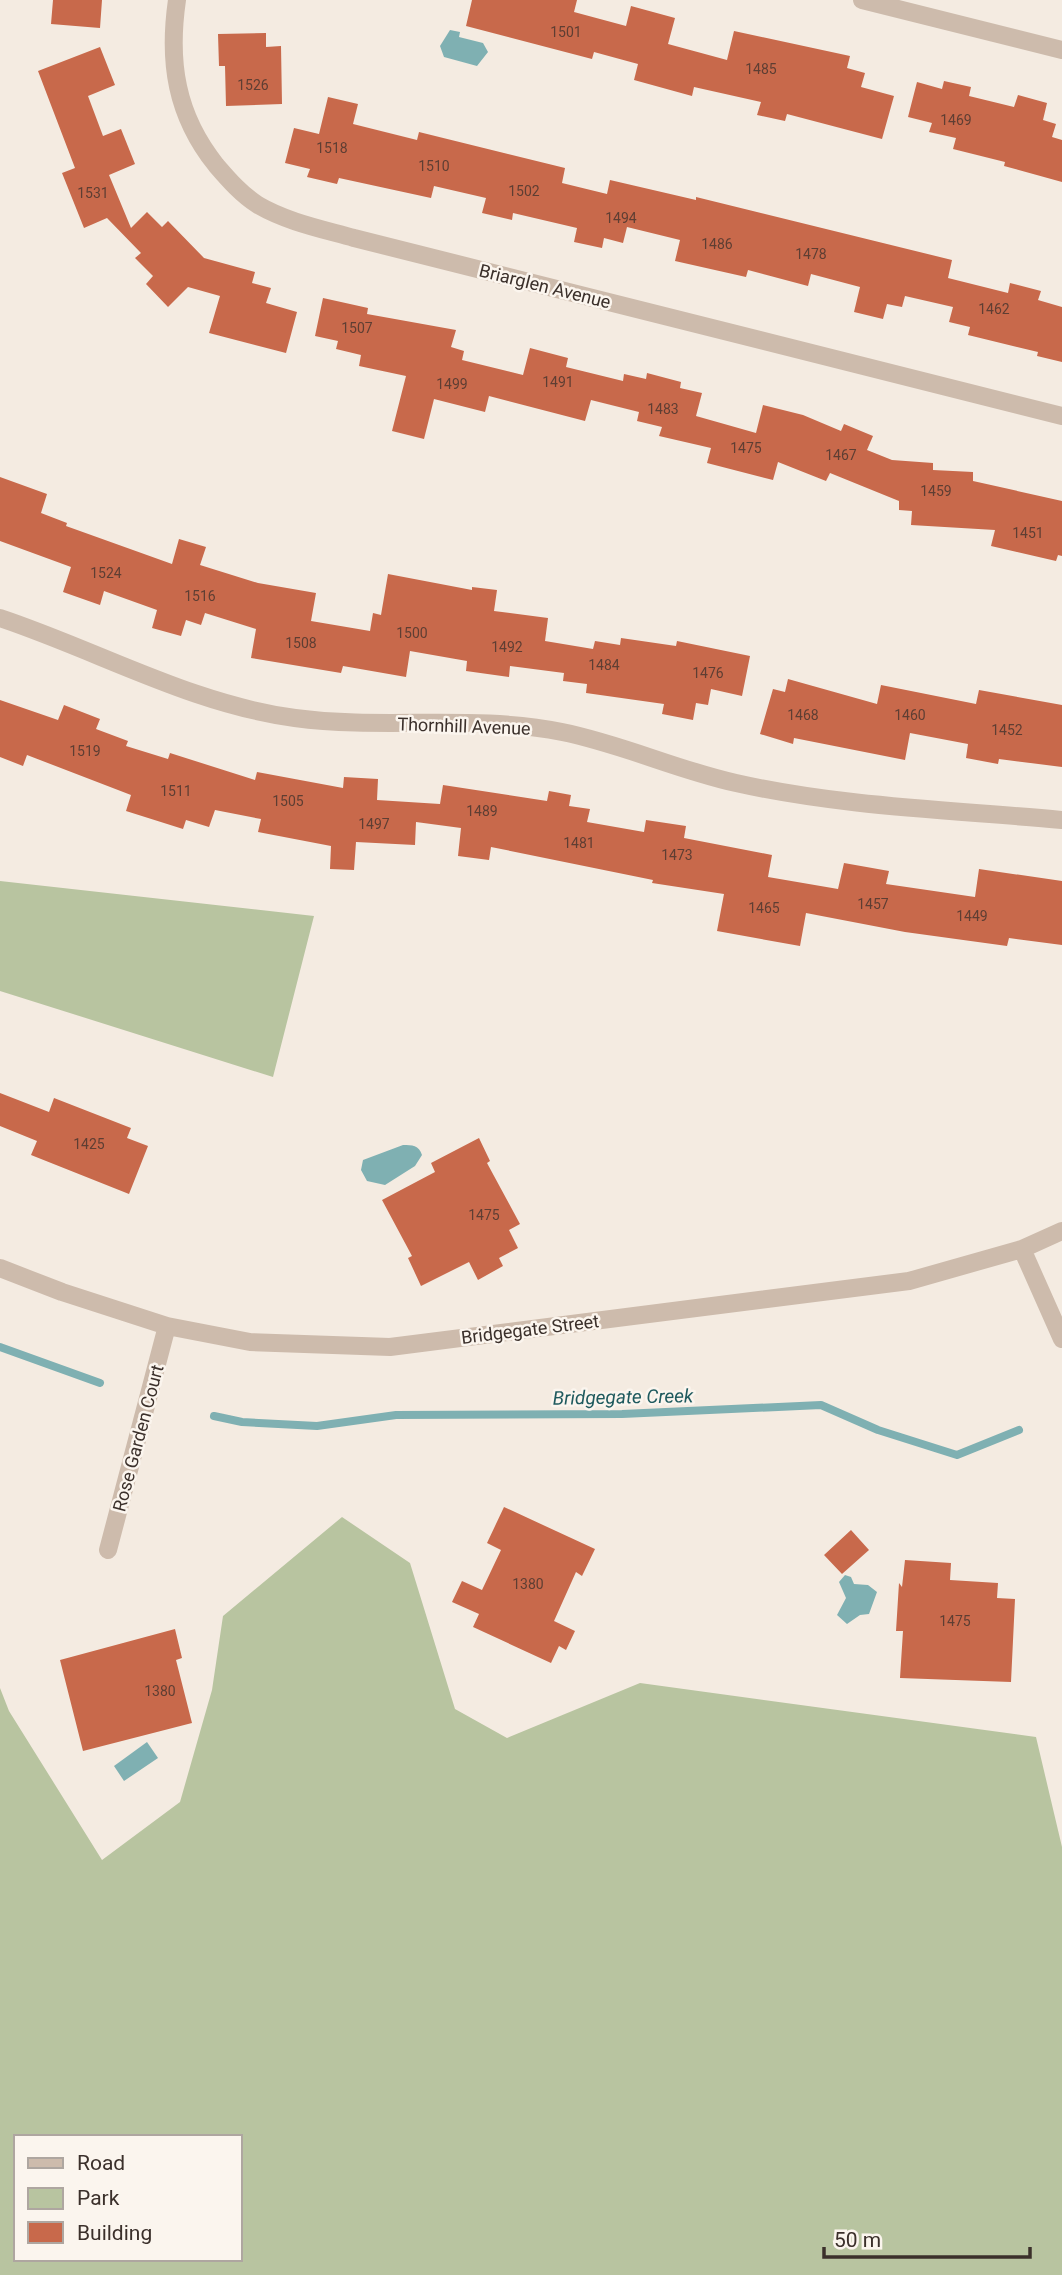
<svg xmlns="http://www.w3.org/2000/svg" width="1062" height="2275" font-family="Roboto,sans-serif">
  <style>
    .green { fill: #b8c4a0; fill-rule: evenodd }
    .water { fill: #7fb0b2 }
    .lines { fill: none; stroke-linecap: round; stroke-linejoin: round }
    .stream { stroke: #7fb0b2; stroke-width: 8 }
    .building { fill: #c8694b }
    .minor { stroke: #cdbbac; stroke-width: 18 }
    .labels { text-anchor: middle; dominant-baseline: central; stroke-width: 5; stroke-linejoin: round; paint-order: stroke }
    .number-label { font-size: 14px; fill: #5e3e33 }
    .street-label { font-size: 18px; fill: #3b302b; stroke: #fbf5ee }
    .water-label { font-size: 19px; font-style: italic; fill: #1f5a5e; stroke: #fbf5ee }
  </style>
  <rect width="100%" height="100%" fill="#f4ebe1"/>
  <!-- green -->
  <path class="green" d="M0,881L314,916L273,1077L0,991Z
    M342,1517L410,1563L455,1709L507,1738L640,1683L1036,1737L1062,1847V2275H0V1688L9,1711L102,1860L180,1802L212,1690L223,1616ZM16,2137H240V2259H16Z"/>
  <!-- water -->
  <path class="water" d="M450,30L460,32L459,37L483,43L488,52L477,66L444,57L440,46Z
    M403,1145C412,1145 419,1145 422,1155L415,1166L385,1185L367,1181L361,1170L363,1160Z
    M845,1575L851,1577L854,1584L868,1585L877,1592L869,1614L860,1615L847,1624L837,1615L846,1598L839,1582Z
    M147,1742L158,1758L124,1781L114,1766Z"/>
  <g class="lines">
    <!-- stream -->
    <path class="stream" d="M0,1347L100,1383
      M214,1416L242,1422L317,1426L396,1415L622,1414L821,1405L878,1430L957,1455L1019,1430"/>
  </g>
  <!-- building -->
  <path class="building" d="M53,0H102L100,28L51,24Z
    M472,0H577L574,12L626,26L631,6L675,18L668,44L727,60L734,31L850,56L847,68L865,73L861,87L894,96L882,139L787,114L785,121L757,115L761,102L694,87L692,96L634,80L638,64L594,52L592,59L466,26Z
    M266,33V47L281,46L282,104L226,106L225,66H219L218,34Z
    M100,47L115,85L88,96L103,136L121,129L135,164L109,175L131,228L147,212L162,227L168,221L204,258L255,272L252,283L271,288L266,303L297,312L286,353L209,333L220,296L188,287L168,307L146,284L153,276L135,258L141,253L107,218L84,228L62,173L75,168L38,71Z
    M944,81L971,87L969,96L1014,107L1018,95L1047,103L1043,120L1056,124L1052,137L1062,140V182L1004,166L1005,162L953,149L956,138L929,132L932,123L908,117L917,82L942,89Z
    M328,97L358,104L353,124L417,140L419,132L565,168L562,183L607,194L610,180L696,200V197L952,260L948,278L1008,293L1010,283L1041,291L1038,300L1062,307V362L1037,356L1038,352L968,335L970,327L949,322L953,307L905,296L902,307L887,304L883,319L854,312L860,287L811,274L808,286L748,270L746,277L675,261L680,240L627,227L623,243L604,238L602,248L574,242L577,228L513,213L512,220L482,213L486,198L434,186L431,198L339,178L337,184L307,177L310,169L285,163L294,128L319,134Z
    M323,298L368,308L367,314L456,330L451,347L464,351L462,360L523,375L530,348L568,358L566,367L623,381L624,374L646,379L647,373L681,382L680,388L702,393L696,416L756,433L763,405L803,415L841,431L844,424L873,436L867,450L892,460L933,463V470L973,472V481L1062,501V556L1058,555L1056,561L991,546L995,530L911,525L912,511L899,510V501L830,473L826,481L778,462L773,480L707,463L711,448L659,436L662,427L637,421L639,412L591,400L585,421L489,396L485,412L434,399L424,439L392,431L406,376L359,366L361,355L336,349L338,341L315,336Z
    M0,477L47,494L41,513L67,523L66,526L172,564L179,539L206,547L200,565L258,583L316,593L311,621L370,631L373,613L381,615L388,574L472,590V587L497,590L494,611L548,618L545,641L593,649L595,641L620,645L621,638L676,646L677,641L750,656L742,696L711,689L708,705L696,703L693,720L662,714L664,704L586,693L587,684L563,681L564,673L510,666L509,677L466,671L467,661L410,651L406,677L343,666L341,673L251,658L256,629L205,613L201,625L186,620L181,636L152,628L157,610L104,591L100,605L63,592L71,567L0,541Z
    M788,679L877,704L881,685L976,704L979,690L1062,705V767L999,759L998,764L966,758L968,744L910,733L905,760L794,738L793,744L760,734L773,689L785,692Z
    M0,700L58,720L64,705L100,719L96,729L128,741L126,746L168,759L170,753L255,780L257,772L343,788L344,777L378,779L377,800L440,804L443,785L547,801L549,791L571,795L569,806L590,809L587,822L644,832L646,820L686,826L684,838L772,855L768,877L838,889L844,863L889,871L886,884L975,897L979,869L1062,881V945L1009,938L1007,946L905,932L806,913L800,946L717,931L724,894L652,883L653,880L491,847L489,860L458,856L461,828L416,822L415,845L356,842L354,870L330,869L331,846L258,832L261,819L215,810L209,827L186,820L183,829L126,811L131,795L27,755L23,766L0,757Z
    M0,1093L49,1112L54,1098L131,1128L127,1138L148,1146L129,1194L31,1155L37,1141L0,1126Z
    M479,1138L490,1161L487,1163L520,1224L509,1230L518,1248L499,1258L503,1266L478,1280L469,1262L421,1286L408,1258L412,1256L382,1200L435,1172L431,1163Z
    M504,1507L595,1549L582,1576L576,1572L554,1621L575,1631L566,1650L559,1646L551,1663L473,1627L479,1614L452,1602L462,1581L482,1590L501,1550L487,1543Z
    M851,1530L869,1550L842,1574L824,1555Z
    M905,1560L951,1563L950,1580L998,1583L997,1598L1015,1599L1011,1682L900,1678L903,1631H896L899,1583L902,1587Z
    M175,1629L182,1658L176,1660L192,1723L83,1751L60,1660Z"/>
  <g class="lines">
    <!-- minor -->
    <path class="minor" d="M177,0C168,62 176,115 216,165C229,180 241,194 258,205C287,222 322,229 354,238L1062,416
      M862,0L1062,50
      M0,618C99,651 191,704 295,718C384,730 474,714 562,732C622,744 677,770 736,783C842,807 954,810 1062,820
      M1022,1249L1062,1339
      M0,1268L62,1292L167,1326L250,1342L390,1347L909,1281L1022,1249L1062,1231
      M108,1550L167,1326"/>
  </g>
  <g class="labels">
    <!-- number labels -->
    <g class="number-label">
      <text x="566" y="32">1501</text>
      <text x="761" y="69">1485</text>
      <text x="253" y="85">1526</text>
      <text x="956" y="120">1469</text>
      <text x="332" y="148">1518</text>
      <text x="434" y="166">1510</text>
      <text x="524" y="191">1502</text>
      <text x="93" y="193">1531</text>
      <text x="621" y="218">1494</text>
      <text x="717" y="244">1486</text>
      <text x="811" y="254">1478</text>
      <text x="994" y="309">1462</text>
      <text x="357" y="328">1507</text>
      <text x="558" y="382">1491</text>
      <text x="452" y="384">1499</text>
      <text x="663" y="409">1483</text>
      <text x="746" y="448">1475</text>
      <text x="841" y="455">1467</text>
      <text x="936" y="491">1459</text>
      <text x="1028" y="533">1451</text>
      <text x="106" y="573">1524</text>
      <text x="200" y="596">1516</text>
      <text x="412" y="633">1500</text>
      <text x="301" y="643">1508</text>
      <text x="507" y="647">1492</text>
      <text x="604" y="665">1484</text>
      <text x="708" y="673">1476</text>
      <text x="803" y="715">1468</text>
      <text x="910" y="715">1460</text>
      <text x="1007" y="730">1452</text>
      <text x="85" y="751">1519</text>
      <text x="176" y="791">1511</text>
      <text x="288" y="801">1505</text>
      <text x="482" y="811">1489</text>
      <text x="374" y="824">1497</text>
      <text x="579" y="843">1481</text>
      <text x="677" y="855">1473</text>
      <text x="873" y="904">1457</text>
      <text x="764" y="908">1465</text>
      <text x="972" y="916">1449</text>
      <text x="89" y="1144">1425</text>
      <text x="484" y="1215">1475</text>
      <text x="528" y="1584">1380</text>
      <text x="955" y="1621">1475</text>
      <text x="160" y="1691">1380</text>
    </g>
    <!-- street labels -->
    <g class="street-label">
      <text transform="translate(545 286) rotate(14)">Briarglen Avenue</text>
      <text transform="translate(464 726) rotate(2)">Thornhill Avenue</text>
      <text transform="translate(530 1329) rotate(-7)">Bridgegate Street</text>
      <text transform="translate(138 1438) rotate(-75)">Rose Garden Court</text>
    </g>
    <!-- water labels -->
    <g class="water-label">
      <text transform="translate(623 1397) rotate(-1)">Bridgegate Creek</text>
    </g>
  </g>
  <!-- legend -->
  <rect x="14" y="2135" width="228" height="126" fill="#fbf5ee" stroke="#aea6a0" stroke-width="2"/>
  <rect x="28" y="2158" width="35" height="10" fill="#cdbbac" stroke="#aea6a0" stroke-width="2"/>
  <text x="77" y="2170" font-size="21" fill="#3b302b">Road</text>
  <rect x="28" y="2188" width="35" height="21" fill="#b8c4a0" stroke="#aea6a0" stroke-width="2"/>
  <text x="77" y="2205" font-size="21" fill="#3b302b">Park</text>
  <rect x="28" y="2222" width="35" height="21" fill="#c8694b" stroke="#aea6a0" stroke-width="2"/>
  <text x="77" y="2240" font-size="21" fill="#3b302b">Building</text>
  <!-- scale -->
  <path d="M824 2247v10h206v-10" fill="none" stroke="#3b302b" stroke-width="3.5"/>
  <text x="834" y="2247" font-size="21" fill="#3b302b" stroke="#fbf5ee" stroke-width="5" paint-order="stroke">50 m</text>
</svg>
